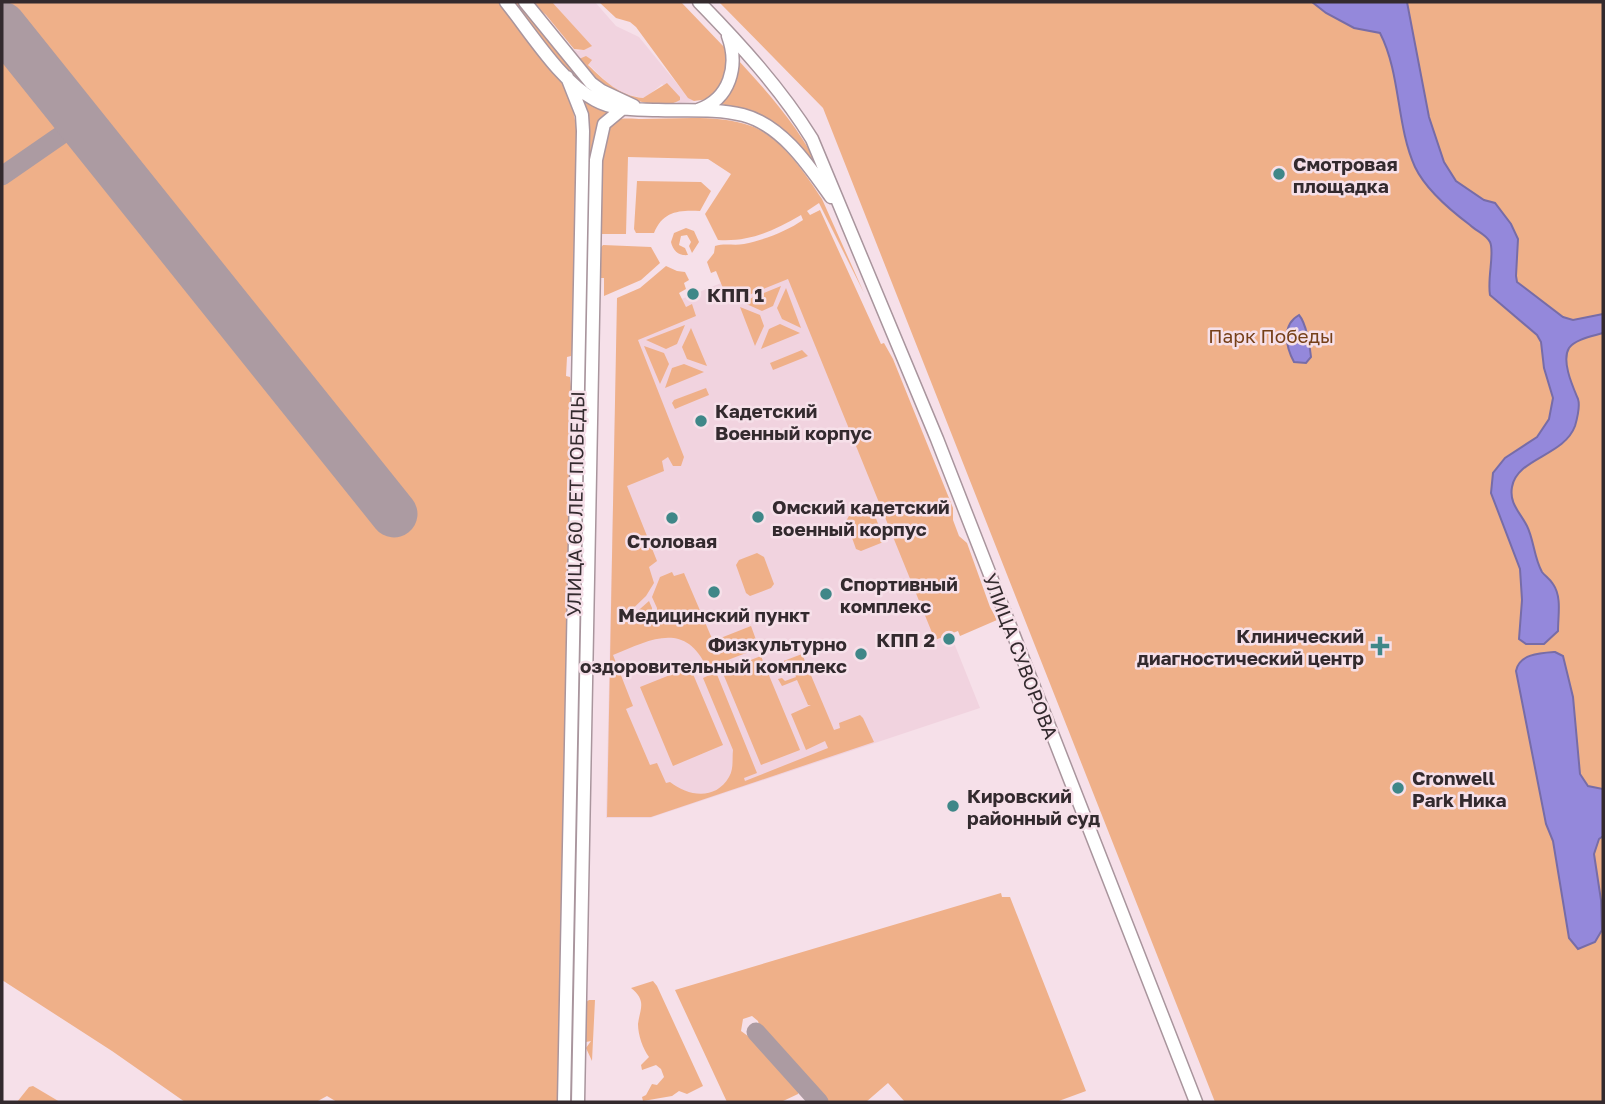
<svg xmlns="http://www.w3.org/2000/svg" width="1605" height="1104" font-family="'Golos Text',sans-serif">
  <style>
    .built { fill: #f1d3df }
    .green { fill: #efb089 }
    .water { fill: #9488db; stroke: #776ca7; stroke-width: 2 }
    .lines { fill: none; stroke-linecap: round; stroke-linejoin: round }
    .taxiway { stroke: #ac9ba2; stroke-width: 19 }
    .runway { stroke: #ac9ba2; stroke-width: 47 }
    .primary-casing { stroke: #a9959d; stroke-width: 15 }
    .primary { stroke: #fff; stroke-width: 12 }
    .poi-dot { fill: #3f8788; stroke: #f6e0e9; stroke-width: 2.5 }
    .labels { text-anchor: middle; dominant-baseline: central; stroke-width: 5; stroke-linejoin: round; paint-order: stroke }
    .poi-label { font-size: 19px; font-weight: bold; fill: #332a2e; stroke: #f6e0e9; text-anchor: start }
    .park-label { font-size: 19px; fill: #764019; stroke: #f6e0e9 }
    .street-label { font-size: 19px; fill: #332a2e; stroke: #f6e0e9 }
  </style>
  <rect width="100%" height="100%" fill="#f6e0e9"/>
  <!-- built -->
  <path class="built" d="M552,2H595L616,26L639,37L688,97L694,101L674,104L678,103L662,84L649,95L643,98L625,94L611,86L588,64L579,62L574,49L578,51L591,46Z
    M798,252L980,708L650,818H606L617,325Z"/>
  <!-- green -->
  <path class="green" d="M2,2H498L562,83L571,99L577,131L574,338L571,356L567,357L566,376L570,377L572,397L559,1102H337L327,1096L316,1102H185L112,1051L2,980Z
    M512,2H519L575,71L583,86L571,75Z
    M530,2H552L592,46L584,50L574,49L546,15Z
    M599,2H681L725,48L727,53V69L721,88L709,99L694,101L688,98L636,27L630,22L616,18Z
    M719,2H1603V1102H1215L823,108Z
    M586,56L592,60L588,65C604,80 619,96 643,98L667,83L680,97V100C656,116 587,87 579,59Z
    M739,61C772,97 802,131 823,176L746,110L721,104L729,90Z
    M581,97L612,110C583,131 591,180 590,212H585Z
    M642,119C676,119 718,114 751,126C781,137 805,173 822,199L864,293L819,203L807,211L810,215L820,210L881,344L884,343L893,359L953,508V520L959,536L967,543L990,607L997,620L960,636L958,631L935,640L788,279L729,303L716,271L711,273L707,262L714,253L715,246C725,243 734,246 744,244C764,240 787,231 803,220L801,215C773,231 751,242 718,240L705,214L731,174L708,159L628,157L626,234H601C601,211 593,133 614,121C622,117 634,119 642,119Z
    M637,181L701,182L711,191L700,211C679,210 663,211 654,233H636L634,229Z
    M686,228L694,231L699,242L692,253L689,246L691,242L687,235L681,236L679,245L685,248L688,255C679,256 673,251 671,242L674,233Z
    M603,245L651,247L660,263L641,280L604,296V278H600C599,267 595,253 603,245Z
    M666,266L677,271L685,272L689,280L684,283L686,289L679,293L686,307L692,304L696,316L638,340L684,457L681,466H673L668,457L662,461L664,471L627,486L657,561L649,567L654,583L646,596L620,621L623,624L649,601L652,608V623L657,622V608L652,597L660,577L672,572L674,576L684,573L713,641L751,626L759,648L707,668C685,620 650,640 613,655L633,706L626,709L650,765L657,763L666,783L670,782C688,796 715,801 729,777C734,769 732,758 733,750L703,678L716,672L757,773L744,778L745,781L828,748L825,741L806,750L791,714L811,705H808L797,680L782,686L778,679L782,678L785,681L796,677L791,665L781,669V672L777,675L773,665L802,654L834,730L840,728L839,723L860,715L863,718L874,742L651,817H607L617,298L640,288Z
    M781,286L773,306L762,311L742,302Z
    M786,288L801,328L782,319L777,308Z
    M740,307L760,315L764,326L755,346Z
    M780,324L800,333L761,349L769,329Z
    M685,325L677,344L666,349L646,340Z
    M691,328L707,366L687,359L682,347Z
    M644,346L664,353L669,364L660,384Z
    M802,350L808,356L773,370L770,363Z
    M684,364L704,372L665,388L672,368Z
    M706,388L709,395L675,409L672,403L674,400Z
    M867,508L874,513L884,540L881,543L861,551L856,549L846,521L849,516Z
    M757,553L764,557L774,584L771,588L750,596L746,593L736,565L739,560Z
    M761,656L800,750L761,765L722,671Z
    M690,667L723,745L673,766L640,687Z
    M573,808H579L577,923H571Z
    M1001,893L1002,897H1010L1086,1091L1056,1102H905L888,1083L866,1102H821L761,1032L758,1021L752,1016L743,1019L741,1031L759,1044L800,1088L798,1094L781,1102H727L675,990Z
    M571,940H576L574,1050H569Z
    M653,981L657,986L703,1086L687,1094L679,1091L672,1096L643,1101L642,1097L646,1095L652,1084L657,1085L664,1077L661,1069L656,1065L642,1070L641,1065L649,1057C643,1049 638,1035 638,1024C640,1008 647,1001 631,988Z
    M589,1000H595L592,1061L586,1048L591,1041L586,1042V1002Z
    M33,1086L60,1102H17L29,1087Z"/>
  <!-- water -->
  <path class="water" d="M1312,2H1407L1429,117L1444,162L1456,181L1484,200L1495,203L1511,224L1518,239L1516,276L1517,282L1563,317L1573,320L1603,314V333C1594,336 1575,339 1569,348C1561,361 1573,387 1578,399C1580,405 1577,419 1575,426C1564,456 1517,458 1512,487C1509,504 1520,512 1527,526C1534,540 1534,558 1542,572C1545,576 1550,579 1553,584C1562,597 1558,615 1558,631L1544,644H1526L1519,639L1522,600L1520,569L1491,493L1493,473L1505,458L1537,437L1549,419L1553,398L1544,368L1541,342L1537,335L1490,295C1487,278 1495,252 1490,242C1486,234 1476,231 1470,225C1450,210 1426,190 1415,167C1396,125 1401,74 1380,33L1354,28L1326,13Z
    M1299,315C1306,323 1310,346 1311,357L1306,363L1294,362C1286,347 1281,325 1299,315Z
    M1555,652L1563,656L1573,697L1580,774L1588,786L1603,789V836L1599,839L1594,854L1601,900L1602,930L1595,942L1578,949L1569,938L1553,841L1546,824L1516,671C1519,654 1540,653 1555,652Z"/>
  <g class="lines">
    <!-- taxiway -->
    <path class="taxiway" d="M2,176L80,122
      M756,1032L819,1102"/>
    <!-- runway -->
    <path class="runway" d="M2,25L394,514"/>
    <defs>
      <path id="primary" d="M506,2C531,33 560,81 595,100C615,111 636,109 658,110C685,111 716,108 743,115C782,125 809,166 831,197
        M525,2L591,83L602,91L634,106
        M699,2C740,44 781,89 812,139L937,439L1196,1102
        M698,110C730,99 739,66 728,36
        M564,1102L583,131L582,115L567,77
        M578,1102L596,160L604,124L622,109"/>
    </defs>
    <!-- primary casing -->
    <use href="#primary" class="primary-casing"/>
    <!-- primary -->
    <use href="#primary" class="primary"/>
  </g>
  <!-- markers -->
  <g class="poi-dot">
    <circle cx="1279" cy="174" r="7"/>
    <circle cx="693" cy="294" r="7"/>
    <circle cx="701" cy="421" r="7"/>
    <circle cx="758" cy="517" r="7"/>
    <circle cx="672" cy="518" r="7"/>
    <circle cx="714" cy="592" r="7"/>
    <circle cx="826" cy="594" r="7"/>
    <circle cx="949" cy="639" r="7"/>
    <path d="M1376.5 635.5h7v7h7v7h-7v7h-7v-7h-7v-7h7z"/>
    <circle cx="861" cy="654" r="7"/>
    <circle cx="1398" cy="788" r="7"/>
    <circle cx="953" cy="806" r="7"/>
  </g>
  <g class="labels">
    <!-- poi labels -->
    <g class="poi-label">
      <text x="1293" y="163">Смотровая<tspan x="1293" dy="22">площадка</tspan></text>
      <text x="707" y="294">КПП 1</text>
      <text x="715" y="410">Кадетский<tspan x="715" dy="22">Военный корпус</tspan></text>
      <text x="772" y="506">Омский кадетский<tspan x="772" dy="22">военный корпус</tspan></text>
      <text x="672" y="540" text-anchor="middle">Столовая</text>
      <text x="840" y="583">Спортивный<tspan x="840" dy="22">комплекс</tspan></text>
      <text x="714" y="614" text-anchor="middle">Медицинский пункт</text>
      <text x="1364" y="635" text-anchor="end">Клинический<tspan x="1364" dy="22">диагностический центр</tspan></text>
      <text x="935" y="639" text-anchor="end">КПП 2</text>
      <text x="847" y="643" text-anchor="end">Физкультурно<tspan x="847" dy="22">оздоровительный комплекс</tspan></text>
      <text x="1412" y="777">Cronwell<tspan x="1412" dy="22">Park Ника</tspan></text>
      <text x="967" y="795">Кировский<tspan x="967" dy="22">районный суд</tspan></text>
    </g>
    <!-- park labels -->
    <g class="park-label">
      <text x="1271" y="335">Парк Победы</text>
    </g>
    <!-- street labels -->
    <g class="street-label">
      <text transform="translate(575 504) rotate(-89)">УЛИЦА 60 ЛЕТ ПОБЕДЫ</text>
      <text transform="translate(1021 656) rotate(69)">УЛИЦА СУВОРОВА</text>
    </g>
  </g>
  <!-- border -->
  <rect width="1605" height="1104" fill="none" stroke="#332a2e" stroke-width="7"/>
</svg>
